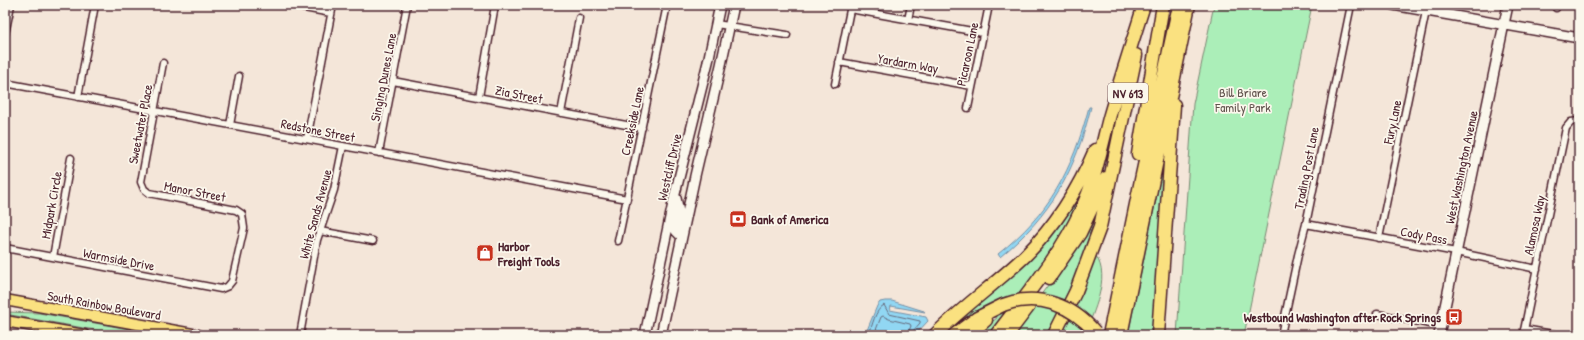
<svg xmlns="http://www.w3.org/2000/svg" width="1584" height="340" font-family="'Patrick Hand',sans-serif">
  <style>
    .green { fill: #abeeb8; stroke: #7a8672 }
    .water { fill: #91d7f3; stroke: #758da3 }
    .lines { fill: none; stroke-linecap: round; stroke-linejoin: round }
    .shore { stroke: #66697b; stroke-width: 1 }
    .street-casing { stroke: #4a1f2b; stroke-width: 9 }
    .secondary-casing { stroke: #4a1f2b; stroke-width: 12 }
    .primary-casing { stroke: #4a1f2b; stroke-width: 13 }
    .highway-casing { stroke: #4a1f2b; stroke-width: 15 }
    .street { stroke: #fbf7ec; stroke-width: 6 }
    .secondary { stroke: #fbf7ec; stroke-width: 9 }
    .primary { stroke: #fae180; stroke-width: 10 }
    .highway { stroke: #fae180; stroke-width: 12 }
    .highway-bridge-casing { stroke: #4a1f2b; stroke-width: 15; stroke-linecap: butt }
    .highway-bridge { stroke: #fae180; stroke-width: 12 }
    .labels { text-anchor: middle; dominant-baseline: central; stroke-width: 3.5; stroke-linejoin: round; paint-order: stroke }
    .shield { fill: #fbf7ec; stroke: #7f6065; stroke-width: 1 }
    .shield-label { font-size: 12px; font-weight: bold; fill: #4a1f2b }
    .street-label { font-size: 13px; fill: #4a1f2b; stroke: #fbf7ec }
    .park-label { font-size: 13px; fill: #62534e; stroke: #fbf7ec }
    .poi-label { font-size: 13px; font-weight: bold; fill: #4a1f2b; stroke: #fbf7ec; text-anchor: start }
  </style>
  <rect width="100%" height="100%" fill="#f4e6d9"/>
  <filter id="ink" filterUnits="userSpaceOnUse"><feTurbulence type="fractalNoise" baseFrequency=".025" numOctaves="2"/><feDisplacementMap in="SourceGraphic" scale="8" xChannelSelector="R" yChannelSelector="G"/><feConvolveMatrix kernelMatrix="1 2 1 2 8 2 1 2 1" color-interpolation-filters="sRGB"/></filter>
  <g filter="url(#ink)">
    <!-- green -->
    <path class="green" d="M1214,5H1312L1244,335H1177L1193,104Z
      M1169,135L1154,335H1128Z
      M1086,183C1063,242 1027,285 990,335H975L986,325L996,319L1007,296C983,305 963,317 945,335H941L961,316Z
      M1097,207C1086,253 1069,294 1046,335H1011L1069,257Z
      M1096,256C1111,278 1093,312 1085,335H1060L1077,303Z
      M5,312L39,313L162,335H123L5,314Z"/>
    <!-- water -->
    <path class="water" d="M1089,107H1091C1075,172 1052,214 1000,257L998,254C1050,213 1072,171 1089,107Z
      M885,301H892L924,311L925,312L891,306L890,310L926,317L928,321L915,335L911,333L909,335H865L877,306L880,302Z"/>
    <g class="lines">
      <!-- shore -->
      <path class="shore" d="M869,335C872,326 875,310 884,305L889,314L920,321V323L913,331L912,335
        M874,335L881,317L883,316L889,319L910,324L911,326L907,335"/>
      <defs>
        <path id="street" d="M288,5L331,13
          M1556,8V5
          M850,9L983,33
          M908,20L911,5
          M716,24L787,35
          M5,34L11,5
          M839,62L972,86
          M393,81L642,128
          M5,83L627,199
          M835,84L851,5
          M78,97L95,5
          M479,97L495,5
          M968,108L989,5
          M561,113L579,18
          M230,125L239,76
          M307,139L333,5
          M379,153L407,5
          M1306,224L1456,252L1537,269
          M320,231L373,241
          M1379,238L1426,11
          M618,241L667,5
          M5,248L221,289L228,286L232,281L244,228L242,214L236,210L149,193L144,189L141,182L163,63
          M53,257L71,158
          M1377,314L1441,326
          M1524,329L1558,335
          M300,335L317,240L334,190L343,146
          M1281,335L1298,255L1306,224L1351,5
          M1523,335L1566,128L1571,122L1579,121"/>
        <path id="secondary" d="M1393,5L1579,38
          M676,198L679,212L676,231L682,237
          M645,335L675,194L708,62L720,5
          M661,335L695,176L721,65L734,5
          M1439,335L1508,5"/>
        <path id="primary" d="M5,300L198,335
          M5,321L84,335"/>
        <path id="highway" d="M1138,154L1163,5
          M1049,278L1080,233L1106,178
          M935,335C963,306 996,284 1025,256C1056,225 1078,190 1095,150
          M954,335L977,318L1003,305
          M969,335L986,320
          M996,335C1026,295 1060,256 1081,210C1095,181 1101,149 1109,118C1120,80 1132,43 1144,5
          M1007,335L1029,306
          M1054,335L1076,291L1100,227L1136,55
          M1109,335L1142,175L1179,5
          M1121,335L1189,5
          M1158,335L1174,105"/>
      </defs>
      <!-- street casing -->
      <use href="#street" class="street-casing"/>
      <!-- secondary casing -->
      <use href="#secondary" class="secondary-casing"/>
      <!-- primary casing -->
      <use href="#primary" class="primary-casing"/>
      <!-- highway casing -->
      <use href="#highway" class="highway-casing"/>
      <!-- street -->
      <use href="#street" class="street"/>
      <!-- secondary -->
      <use href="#secondary" class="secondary"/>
      <!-- primary -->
      <use href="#primary" class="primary"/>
      <!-- highway -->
      <use href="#highway" class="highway"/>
      <defs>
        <path id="highway-bridge" d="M1003,305C1038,292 1072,305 1095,332"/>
      </defs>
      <!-- highway-bridge casing -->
      <use href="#highway-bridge" class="highway-bridge-casing"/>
      <!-- highway-bridge -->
      <use href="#highway-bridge" class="highway-bridge"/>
    </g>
  </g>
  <!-- icons -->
  <defs>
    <symbol id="bank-square" viewBox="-11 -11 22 22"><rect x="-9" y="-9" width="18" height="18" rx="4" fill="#c8321e" stroke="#fbf7ec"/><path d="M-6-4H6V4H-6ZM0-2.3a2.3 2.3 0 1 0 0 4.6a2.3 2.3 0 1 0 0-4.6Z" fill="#fff"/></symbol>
    <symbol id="shop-square" viewBox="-11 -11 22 22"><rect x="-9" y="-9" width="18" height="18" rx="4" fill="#c8321e" stroke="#fbf7ec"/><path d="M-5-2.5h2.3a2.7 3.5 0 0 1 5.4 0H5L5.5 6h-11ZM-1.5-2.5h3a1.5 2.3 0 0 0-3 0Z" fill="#fff"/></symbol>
    <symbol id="bus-square" viewBox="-11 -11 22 22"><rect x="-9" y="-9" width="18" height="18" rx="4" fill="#c8321e" stroke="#fbf7ec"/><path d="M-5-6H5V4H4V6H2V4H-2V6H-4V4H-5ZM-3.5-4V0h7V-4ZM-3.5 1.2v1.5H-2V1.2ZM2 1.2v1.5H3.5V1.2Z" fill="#fff"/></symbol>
  </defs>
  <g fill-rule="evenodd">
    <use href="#bank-square" x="728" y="209" width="20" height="20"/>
    <use href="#shop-square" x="475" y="243" width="20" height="20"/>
    <use href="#bus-square" x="1444" y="307" width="20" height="20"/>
  </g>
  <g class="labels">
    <!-- shield labels -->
    <rect class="shield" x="1108" y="83" width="40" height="20" rx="3"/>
    <g class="shield-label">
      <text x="1128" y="93">NV 613</text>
    </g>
    <!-- street labels -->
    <g class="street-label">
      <text transform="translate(967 54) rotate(-78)">Picaroon Lane</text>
      <text transform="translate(908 63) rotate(10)">Yardarm Way</text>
      <text transform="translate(383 77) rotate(-79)">Singing Dunes Lane</text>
      <text transform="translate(519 94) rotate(11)">Zia Street</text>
      <text transform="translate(632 121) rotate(-78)">Creekside Lane</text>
      <text transform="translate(1392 122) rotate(-78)">Fury Lane</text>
      <text transform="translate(140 124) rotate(-79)">Sweetwater Place</text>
      <text transform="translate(318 130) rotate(11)">Redstone Street</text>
      <text transform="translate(669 167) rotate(-77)">Westcliff Drive</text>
      <text transform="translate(1461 167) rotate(-78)">West Washington Avenue</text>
      <text transform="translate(1306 168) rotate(-79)">Trading Post Lane</text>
      <text transform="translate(195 191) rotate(11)">Manor Street</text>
      <text transform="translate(51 205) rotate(-80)">Midpark Circle</text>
      <text transform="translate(315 214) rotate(-75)">White Sands Avenue</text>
      <text transform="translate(1534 225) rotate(-78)">Alamosa Way</text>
      <text transform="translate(1424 235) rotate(11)">Cody Pass</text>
      <text transform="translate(119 259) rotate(11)">Warmside Drive</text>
      <text transform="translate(104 305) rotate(10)">South Rainbow Boulevard</text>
    </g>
    <!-- park labels -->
    <g class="park-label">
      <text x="1243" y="92">Bill Briare<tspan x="1243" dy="15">Family Park</tspan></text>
    </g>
    <!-- poi labels -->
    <g class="poi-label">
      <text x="751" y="219">Bank of America</text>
      <text x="498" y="246">Harbor<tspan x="498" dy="15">Freight Tools</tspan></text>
      <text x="1441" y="317" text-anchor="end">Westbound Washington after Rock Springs</text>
    </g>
  </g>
  <!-- margin -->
  <rect width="1584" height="340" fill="none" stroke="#fbf7ec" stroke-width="20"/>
  <rect x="10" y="10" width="1564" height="320" fill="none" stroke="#4a1f2b" stroke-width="1.5" filter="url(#ink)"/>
</svg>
